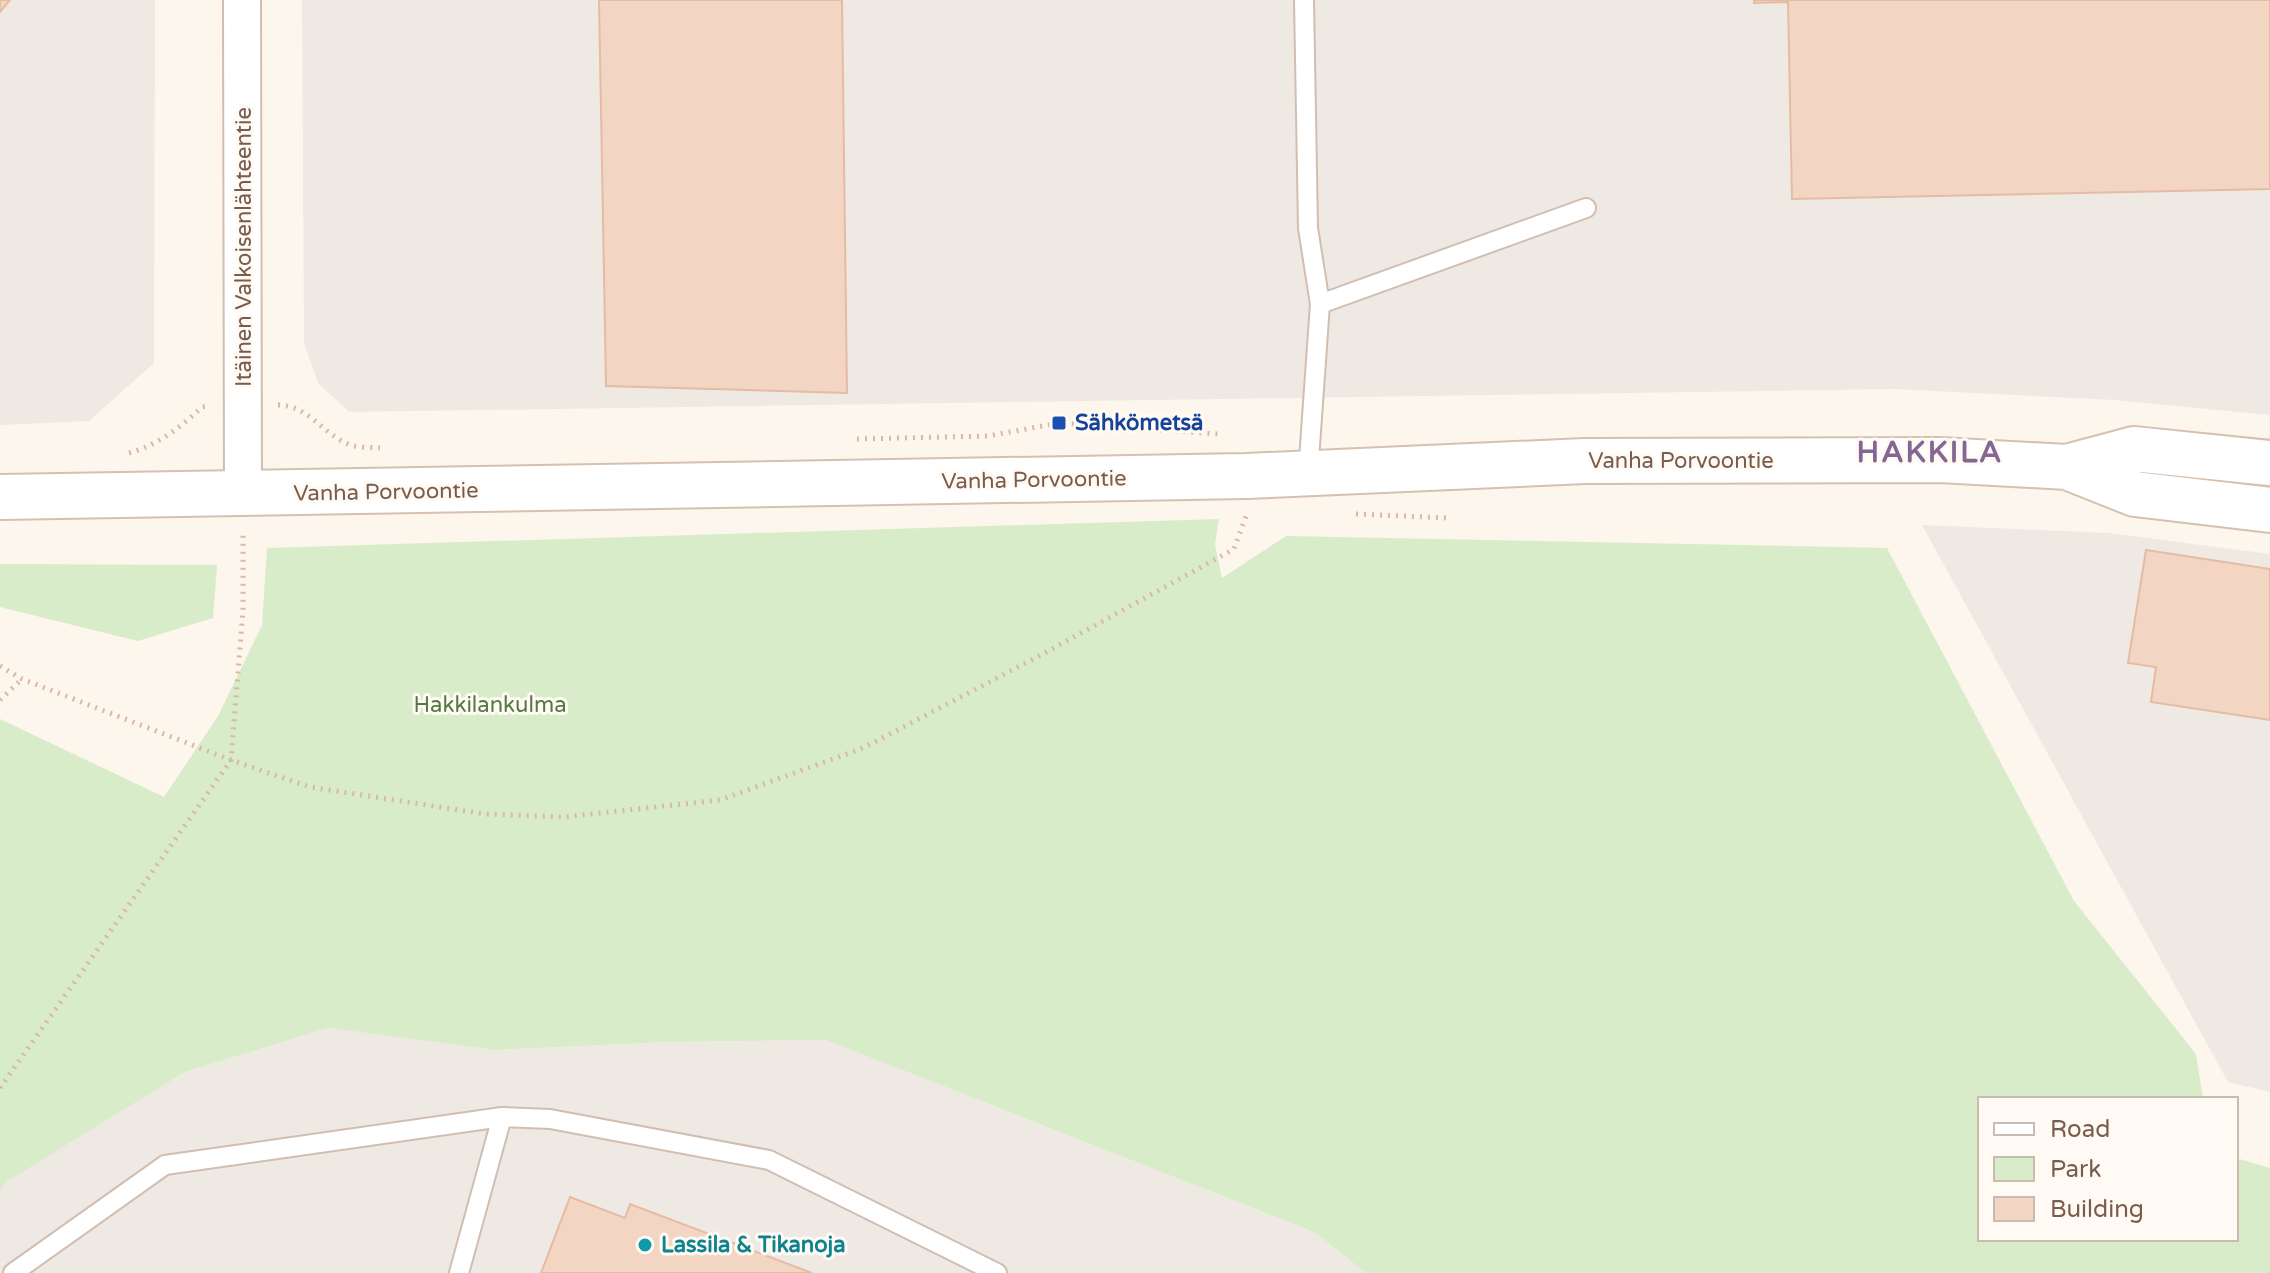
<svg xmlns="http://www.w3.org/2000/svg" width="2270" height="1273" font-family="'Varela Round',sans-serif">
  <style>
    .industrial { fill: #efe9e4 }
    .green { fill: #d8ecc9 }
    .building { fill: #f3d5c3; stroke: #e6bba3; stroke-width: 2 }
    .lines { fill: none; stroke-linecap: round; stroke-linejoin: round }
    .lane-casing { stroke: #d1beb0; stroke-width: 22 }
    .street-casing { stroke: #d1beb0; stroke-width: 40 }
    .secondary-casing { stroke: #d6c0b0; stroke-width: 48 }
    .path { stroke: #d9b8a5; stroke-width: 5; stroke-dasharray: 2 6; stroke-linecap: butt }
    .lane { stroke: #fff; stroke-width: 18 }
    .street { stroke: #fff; stroke-width: 36 }
    .secondary { stroke: #fff; stroke-width: 44 }
    .transit-dot { fill: #1a4fb4; stroke: #fffaf3; stroke-width: 3 }
    .culture-dot { fill: #0f9aa8; stroke: #fffaf3; stroke-width: 3 }
    .labels { text-anchor: middle; dominant-baseline: central; stroke-width: 6; stroke-linejoin: round; paint-order: stroke }
    .street-label { font-size: 22px; fill: #7a5c4d; stroke: #fffaf3 }
    .transit-label { font-size: 22px; font-weight: bold; fill: #164399; stroke: #fffaf3; text-anchor: start }
    .park-label { font-size: 22px; fill: #537a41; stroke: #fffaf3 }
    .culture-label { font-size: 22px; font-weight: bold; fill: #0d838f; stroke: #fffaf3; text-anchor: start }
    .district-label { font-size: 30px; font-weight: bold; letter-spacing: 2px; fill: #846695; stroke: #fffaf3 }
  </style>
  <rect width="100%" height="100%" fill="#fdf6ec"/>
  <!-- industrial -->
  <path class="industrial" d="M0,0H155L154,363L89,421L0,425Z
    M302,0H2270V415L2114,400L1894,389L349,412L318,383L304,343Z
    M1922,525L2109,533L2270,554V1092L2228,1082Z
    M328,1028L494,1050L669,1042L826,1040L1314,1232L1366,1273H0V1190L8,1181L185,1072Z"/>
  <!-- green -->
  <path class="green" d="M1219,519L1215,544L1222,578L1286,536L1887,548L2074,901L2196,1054L2203,1099H1980V1239H2236V1158L2270,1168V1273H1366L1314,1232L826,1040L669,1042L494,1050L328,1028L185,1072L8,1181L0,1190V719L164,797L218,716L262,625L267,548Z
    M0,564L217,565L213,618L138,641L0,607Z"/>
  <!-- building -->
  <path class="building" d="M0,0H10L0,12Z
    M599,0H842L847,393L606,386Z
    M1754,0H2270V189L1792,199L1788,2L1754,3Z
    M2146,550L2270,569V720L2151,702L2156,667L2128,663Z
    M570,1197L625,1218L630,1204L812,1273H541Z"/>
  <g class="lines">
    <defs>
      <path id="lane" d="M1304,0L1308,228L1320,304L1308,474
        M1320,304L1586,208
        M13,1273L165,1165L502,1117L550,1119L769,1160L997,1273
        M459,1273L502,1117"/>
      <path id="street" d="M242,0L243,494"/>
      <path id="secondary" d="M2067,467L2135,494L2270,510
        M0,497L1247,476L1585,461L1940,460L2067,467L2134,449L2270,463"/>
    </defs>
    <!-- lane casing -->
    <use href="#lane" class="lane-casing"/>
    <!-- street casing -->
    <use href="#street" class="street-casing"/>
    <!-- secondary casing -->
    <use href="#secondary" class="secondary-casing"/>
    <!-- path -->
    <path class="path" d="M278,405C308,405 323,434 348,444C357,448 370,447 380,448
      M857,439L988,436L1059,423L1218,434
      M129,453C158,445 181,427 202,407L208,406
      M1356,514L1448,518
      M0,666L22,679L231,760L310,787L485,814L564,817L720,800L863,748L1041,655L1234,549L1246,516
      M0,700L22,679
      M0,1088L231,760L243,610V531"/>
    <!-- lane -->
    <use href="#lane" class="lane"/>
    <!-- street -->
    <use href="#street" class="street"/>
    <!-- secondary -->
    <use href="#secondary" class="secondary"/>
  </g>
  <!-- markers -->
  <rect class="transit-dot" x="1051" y="415" width="16" height="16" rx="4"/>
  <circle class="culture-dot" cx="645" cy="1245" r="8"/>
  <g class="labels">
    <!-- street labels -->
    <g class="street-label">
      <text transform="translate(244 247) rotate(-90)">Itäinen Valkoisenlähteentie</text>
      <text x="1681" y="461">Vanha Porvoontie</text>
      <text transform="translate(1034 480) rotate(-1)">Vanha Porvoontie</text>
      <text transform="translate(386 492) rotate(-1)">Vanha Porvoontie</text>
    </g>
    <!-- transit labels -->
    <g class="transit-label">
      <text x="1075" y="423">Sähkömetsä</text>
    </g>
    <!-- park labels -->
    <g class="park-label">
      <text x="490" y="705">Hakkilankulma</text>
    </g>
    <!-- culture labels -->
    <g class="culture-label">
      <text x="661" y="1245">Lassila &amp; Tikanoja</text>
    </g>
    <!-- district labels -->
    <g class="district-label">
      <text x="1930" y="452">HAKKILA</text>
    </g>
  </g>
  <!-- legend -->
  <rect x="1978" y="1097" width="260" height="144" fill="#fffaf3" stroke="#cabbb1" stroke-width="2"/>
  <rect x="1994" y="1123" width="40" height="12" fill="#ffffff" stroke="#cabbb1" stroke-width="2"/>
  <text x="2050" y="1137" font-size="24" fill="#7a5c4d">Road</text>
  <rect x="1994" y="1157" width="40" height="24" fill="#d8ecc9" stroke="#cabbb1" stroke-width="2"/>
  <text x="2050" y="1177" font-size="24" fill="#7a5c4d">Park</text>
  <rect x="1994" y="1197" width="40" height="24" fill="#f3d5c3" stroke="#cabbb1" stroke-width="2"/>
  <text x="2050" y="1217" font-size="24" fill="#7a5c4d">Building</text>
</svg>
